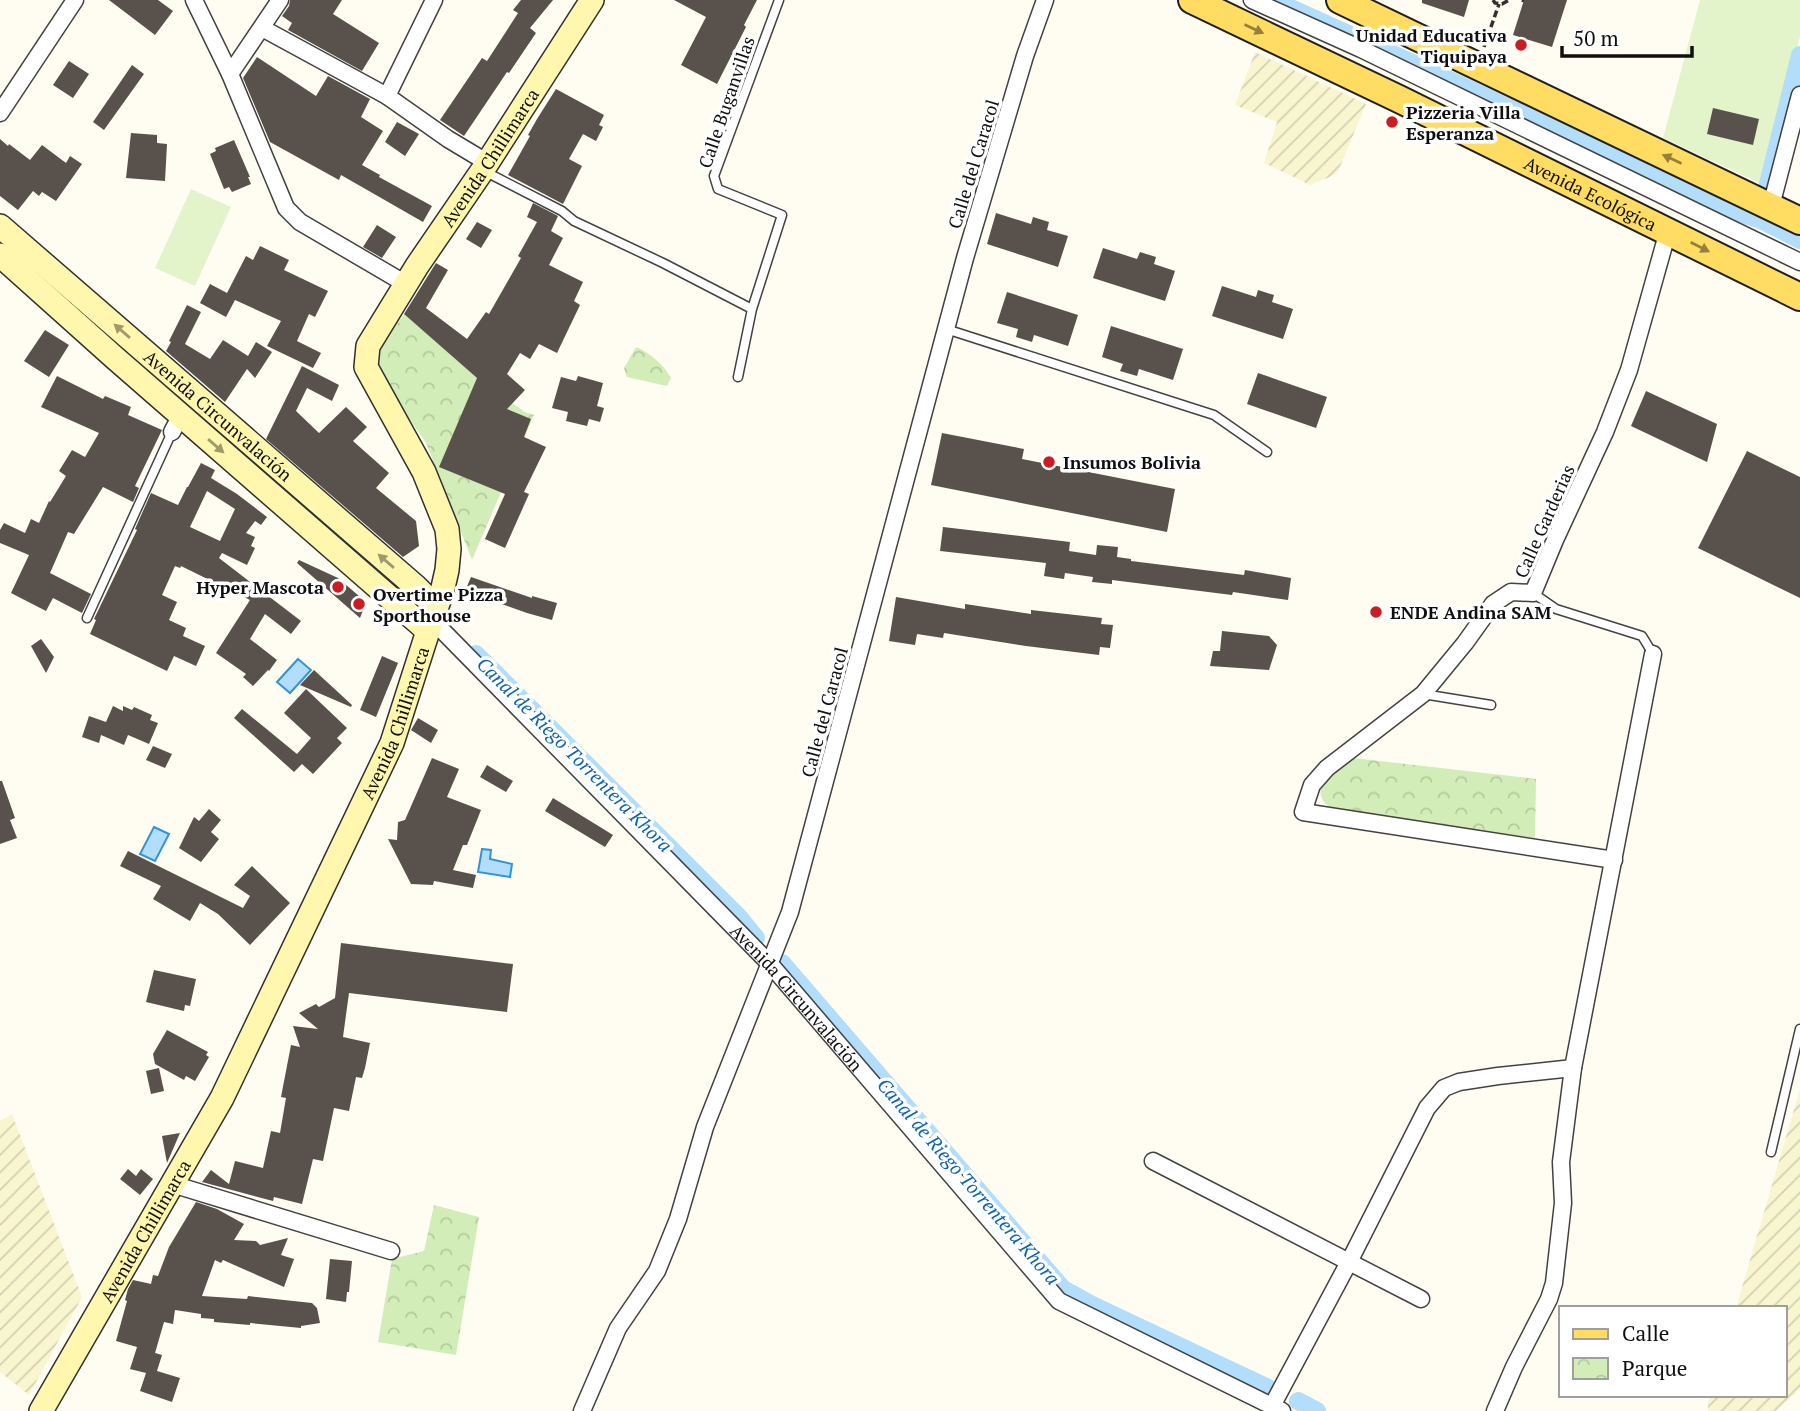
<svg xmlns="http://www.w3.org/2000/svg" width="1800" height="1411" font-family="'PT Serif',serif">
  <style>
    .farmland { fill: url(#farmland-furrows) }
    .park { fill: url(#park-crowns) }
    .pitch { fill: #e4f4ca }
    .water { fill: #b2defb; stroke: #3393d7; stroke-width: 2 }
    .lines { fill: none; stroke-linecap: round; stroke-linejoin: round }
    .canal { stroke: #b2defb; stroke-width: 18 }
    .building { fill: #59514b; fill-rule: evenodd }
    .lane-casing { stroke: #424242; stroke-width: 11 }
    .street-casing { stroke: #424242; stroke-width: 19 }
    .secondary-casing { stroke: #313131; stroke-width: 26 }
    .primary-casing { stroke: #202020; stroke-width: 30 }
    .path { stroke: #313131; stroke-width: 3.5; stroke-dasharray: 7 3.5; stroke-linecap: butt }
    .lane { stroke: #fff; stroke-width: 8 }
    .street { stroke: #fff; stroke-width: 16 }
    .secondary { stroke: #fff7ad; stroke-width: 23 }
    .primary { stroke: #ffdc62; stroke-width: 26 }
    .oneway { fill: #93803d }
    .oneway2 { fill: #9f9a6e }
    .poi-dot { fill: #cb1c21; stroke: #fff; stroke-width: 2.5 }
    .labels { text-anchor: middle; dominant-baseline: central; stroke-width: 7; stroke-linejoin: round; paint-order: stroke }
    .poi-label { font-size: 18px; font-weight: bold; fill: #0f0f0f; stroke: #fff; text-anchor: start }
    .street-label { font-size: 18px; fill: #0f0f0f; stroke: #fff }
    .water-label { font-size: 19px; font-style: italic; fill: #0e64ac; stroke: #fff }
  </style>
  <defs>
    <pattern id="farmland-furrows" width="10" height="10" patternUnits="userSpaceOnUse" patternTransform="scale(1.75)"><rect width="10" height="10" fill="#f8f5cf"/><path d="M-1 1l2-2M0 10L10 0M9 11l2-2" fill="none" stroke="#d3d1b1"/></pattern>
    <pattern id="park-crowns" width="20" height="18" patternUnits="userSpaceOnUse" patternTransform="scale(1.75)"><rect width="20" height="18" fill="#d2edb8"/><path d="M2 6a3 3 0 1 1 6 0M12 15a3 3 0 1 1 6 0" fill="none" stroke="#b3ca9d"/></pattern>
  </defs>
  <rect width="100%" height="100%" fill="#fffdf2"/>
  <!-- farmland -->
  <path class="farmland" d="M1255,52L1366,104L1337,174L1310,185L1264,163L1277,122L1235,105Z
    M1800,1089V1389L1776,1411H1708V1402L1710,1395H1784V1308H1736Z
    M12,1114L82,1297L29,1395L0,1372V1121Z"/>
  <!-- park -->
  <path class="park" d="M404,314L477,378L525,412L534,415L472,560L426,443L387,386L379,365L381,345Z
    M636,347C649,352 665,366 671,378L667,386L627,377L624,368Z
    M1354,758L1536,779L1535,838L1334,810C1301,791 1337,769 1354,758Z
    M434,1205L479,1217L456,1355L378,1342L392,1259L424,1251Z"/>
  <!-- pitch -->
  <path class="pitch" d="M1700,0H1800V36L1764,185L1663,138Z
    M191,189L231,207L195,286L155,268Z"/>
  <!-- water -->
  <path class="water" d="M298,659L311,670L290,693L277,682Z
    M154,827L169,834L155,861L140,854Z
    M482,849L491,850L490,859L512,864L510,877L478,872Z"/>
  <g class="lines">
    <!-- canal -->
    <path class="canal" d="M1273,0L1439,75L1724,209L1759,219L1800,240
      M1767,188L1800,55
      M476,654L738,916L756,938
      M782,963L1063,1289L1092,1305L1268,1388
      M1298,1401L1317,1411"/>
  </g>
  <!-- building -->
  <path class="building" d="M109,0H158L173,11L155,35Z
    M290,0H342L333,14L379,43L362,71L288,30L292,23L282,16L289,6Z
    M521,0H553L530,28L536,33L509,73L507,72L464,136L440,120L482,58L487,61L518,13L513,10Z
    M674,0H757L744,25L746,27L717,84L681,65L706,17Z
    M1422,0H1469L1464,17L1422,3Z
    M1524,0H1567L1552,47L1513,35Z
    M257,57L316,96L328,76L370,99L361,117L383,131L362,165L380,175L379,177L432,206L423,222L341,175L339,180L270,142L243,78Z
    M69,61L89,74L73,98L53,85Z
    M132,65L144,74L104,130L93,122Z
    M556,89L604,115L599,125L603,127L596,141L583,134L569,159L582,166L563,204L508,175L530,136L528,135L537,119Z
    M1713,108L1759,119L1753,145L1707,134Z
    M397,122L419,134L405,156L385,142Z
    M131,133L157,135V143L167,144L165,181L126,178Z
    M0,139L8,146L9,144L30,160L42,145L66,163L70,156L82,164L56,201L42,192L39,196L33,191L18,210L0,196Z
    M234,140L250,177H248L251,184L232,192L229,187L224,189L210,154L216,151L215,148Z
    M533,203L558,216L551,231L563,238L549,265L583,282L574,301L580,305L557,353L539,344L530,359L520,353L507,374L525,390L507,409L531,419L524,437L546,447L524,492L529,494L505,548L485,539L505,494L439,467L477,378L404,314L436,263L448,270L426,308L467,339L486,312L489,314L521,258L518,256L537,222L527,217Z
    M996,213L1031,224L1033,217L1049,222L1047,230L1068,236L1058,267L987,244Z
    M477,222L492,230L481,248L466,239Z
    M377,225L396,237L382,258L363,247Z
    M260,246L289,260L284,270L328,291L315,317L309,314L297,341L321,353L313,368L267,346L281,321L235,300L226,317L200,303L210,284L227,293L246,256L253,260Z
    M1103,248L1137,259L1140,252L1156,257L1154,264L1175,271L1165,301L1093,278Z
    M1222,286L1256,297L1258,290L1274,295L1272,302L1293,309L1283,339L1212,316Z
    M1007,292L1078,315L1068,346L1034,335L1032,342L1016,337L1018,329L997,323Z
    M187,305L201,312L185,344L210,359L223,340L248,356L256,342L272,352L255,378L247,369L225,402L166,351L171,342L169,341Z
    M1111,326L1183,349L1173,380L1139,369L1137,376L1120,371L1123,364L1102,357Z
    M45,330L69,345L49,377L24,361Z
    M302,366L339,385L332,401L307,388L296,411L319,433L346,407L367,427L353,441L389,473L376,488L416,521L419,546L403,557L266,439Z
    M1258,373L1327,397L1316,428L1247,404Z
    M57,376L103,399L105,396L131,407L128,415L162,430L135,486L139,488L133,502L103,487L74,534L68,532L50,573L91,594L82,613L53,598L46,611L11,593L29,555L0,543V530L4,523L25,533L31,519L39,523L49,501L50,502L66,476L59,471L72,450L85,457L99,433L41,407Z
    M578,376L603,383L597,406L604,408L600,422L589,419L587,426L566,421L568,412L552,408L561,377L576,381Z
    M1646,391L1717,424L1707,462L1631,426Z
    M942,433L1024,449L1022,459L1175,489L1167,532L931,485Z
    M1747,451L1800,477V598L1698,548Z
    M201,463L215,470L211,478L237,494L267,517L261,525L255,521L246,533L255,537L251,546L255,548L247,565L222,553L219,558L301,621L291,634L265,614L250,639L277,660L269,671L268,670L253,686L243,677L246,674L216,653L250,600L181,566L180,568L175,566L162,595L177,602L169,620L186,628L183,636L205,646L196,666L174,656L167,671L90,634L96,620L94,619L137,530L135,529L151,493L178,505L187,487H188ZM207,491L235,509L220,541L190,527Z
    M943,527L1070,542L1069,551L1096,555L1097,545L1118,547L1117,557L1131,559V561L1244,575L1245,570L1291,578L1288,600L1233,592L1232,595L1112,580V584L1092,582L1093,577L1065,573L1064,579L1044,576L1046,563L940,551Z
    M299,560L338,578L366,602L360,618L297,563Z
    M471,577L532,598V596L557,603L552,620L527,613L465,591Z
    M896,597L965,609V604L1031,614V610L1102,618L1101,624L1113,625L1110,648L1100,647L1099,655L1026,646L944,633L943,638L917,634L915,645L889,641Z
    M1222,631L1269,636L1277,645L1269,670L1210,666L1213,651H1220Z
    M41,639L54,657L46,673L31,646Z
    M382,656L398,663L376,717L360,710Z
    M314,670L352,705L351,707L300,685Z
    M306,689L347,728L337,738L342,743L313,774L302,764L294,772L234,718L242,709L297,754L311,738L284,713Z
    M113,706L123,711V706L132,710L134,707L152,715L150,720L158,723L149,744L128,735L124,745L101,735L99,743L82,737L89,716L106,722Z
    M418,718L438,730L431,743L411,730Z
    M153,746L172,754L165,768L146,760Z
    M432,758L459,769L447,797L481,810L467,845H463L453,870L476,875L473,888L434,881L433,885L411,884L388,839L397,840L398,822L405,820Z
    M487,765L513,781L506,792L480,777Z
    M0,781H2L15,818L10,820L17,838L0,844Z
    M553,798L613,835L605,847L545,811Z
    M209,809L221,820L211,832L219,839L201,862L179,848L194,817L199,821Z
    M128,851L243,908L250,896L234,885L252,866L290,903L250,945L218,914L200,903L190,921L153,899L161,886L120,866Z
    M341,943L513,964L507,1012L349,993L343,1037L370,1043L365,1068L362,1078L356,1077L349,1111L334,1108L323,1161L313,1159L302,1204L274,1197L273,1201L202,1182L211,1170L229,1184L235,1161L263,1168L271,1131L280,1133L286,1098L281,1097L291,1045L300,1047L293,1026L318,1029L299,1013L316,1004L319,1007L335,998Z
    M154,970L196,979L190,1006L185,1005L184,1011L146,1002Z
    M167,1030L208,1052L206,1055L209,1057L195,1081L186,1076L184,1080L155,1064L153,1054Z
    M159,1068L164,1091L151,1094L146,1071Z
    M180,1133L167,1163L162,1136Z
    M128,1169L136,1176L141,1169L153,1179L140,1195L120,1179Z
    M196,1202L217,1209L244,1224L234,1240L256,1241L260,1245L288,1238L281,1255L294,1259L284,1287L223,1260L221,1263L215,1260L202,1296L247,1299L248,1296L312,1303L317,1308L320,1323L301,1326V1328L250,1323V1325L214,1322V1319L201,1318V1314L175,1310L173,1324L164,1322L155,1353L162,1355L157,1371L180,1378L172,1402L140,1391L146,1373L130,1369L137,1347L116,1341L127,1301L125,1300L128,1289L133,1280L151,1284L153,1275L158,1276L169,1247Z
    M330,1259L352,1261L349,1292H347L346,1302L326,1299Z"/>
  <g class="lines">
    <defs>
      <path id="lane" d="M484,171L562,211L574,221L663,263L752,309
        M946,329L1214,415L1267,452
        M738,377L752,309L782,215L718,189L714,176L779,0
        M1533,593L1556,609L1642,636L1653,654
        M87,618L172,432
        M1423,694L1491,705
        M1771,1152L1800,1029"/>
      <g id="street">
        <path d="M194,0L230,74L286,208L300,222L406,284"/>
        <path d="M1252,0L1361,49L1800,262"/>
        <path d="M262,28L387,96L448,139L488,163"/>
        <path d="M230,74L280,0"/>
        <path d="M387,96L434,0"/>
        <path d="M0,113L75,0"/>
        <path d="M1771,206L1800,95"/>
        <path d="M172,432L181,415"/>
        <path id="s1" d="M432,620L770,964L1059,1301L1282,1411"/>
        <path d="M1614,860L1303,812L1312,785L1327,768L1423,694L1465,643L1493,604L1511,592L1533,593L1555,540L1605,432L1629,370L1668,231"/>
        <path d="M1153,1161L1421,1299"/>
        <path d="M172,1184L391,1251"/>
        <path d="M1272,1406L1349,1262L1427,1108L1444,1088L1459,1082L1498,1076L1573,1068"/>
        <path d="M582,1411L618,1328L657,1271L678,1219L705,1127L790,912L965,258L1025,56L1045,0"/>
        <path d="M1495,1411L1514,1367L1549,1299L1554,1283L1563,1203L1561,1162L1573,1068L1653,654"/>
      </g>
      <g id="secondary">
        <path id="s2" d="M0,226L415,586L436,607"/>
        <path d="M0,255L115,358L428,631"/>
        <path id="s3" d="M41,1411L222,1098L392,743L428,631L442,592L447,570L449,549L447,529L424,472L366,367L368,346L417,266L482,171L592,0"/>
      </g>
      <g id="primary">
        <path id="s4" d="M1192,0L1399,99L1800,297"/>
        <path d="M1340,0L1800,221"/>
      </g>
    </defs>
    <!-- lane casing -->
    <use href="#lane" class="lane-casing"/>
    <!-- street casing -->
    <use href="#street" class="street-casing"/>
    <!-- secondary casing -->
    <use href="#secondary" class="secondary-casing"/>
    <!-- primary casing -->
    <use href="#primary" class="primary-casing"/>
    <!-- path -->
    <path class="path" d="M1493,0L1495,3L1502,4L1509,0
      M1522,0L1524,1
      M1484,47L1499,4"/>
    <!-- lane -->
    <use href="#lane" class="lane"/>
    <!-- street -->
    <use href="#street" class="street"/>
    <!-- secondary -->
    <use href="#secondary" class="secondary"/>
    <!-- primary -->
    <use href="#primary" class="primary"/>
  </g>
  <!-- one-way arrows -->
  <defs><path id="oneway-solid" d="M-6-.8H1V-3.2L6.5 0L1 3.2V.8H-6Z" transform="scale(1.75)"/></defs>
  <g class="oneway">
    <use href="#oneway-solid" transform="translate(1254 29) rotate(25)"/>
    <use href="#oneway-solid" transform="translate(1672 159) rotate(-155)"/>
    <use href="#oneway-solid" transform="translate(1700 247) rotate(27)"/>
  </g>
  <g class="oneway2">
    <use href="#oneway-solid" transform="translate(122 331) rotate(-139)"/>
    <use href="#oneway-solid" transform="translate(216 446) rotate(41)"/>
    <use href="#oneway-solid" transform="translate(386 561) rotate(-139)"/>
  </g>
  <!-- markers -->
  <g class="poi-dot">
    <circle cx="1521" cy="45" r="7"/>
    <circle cx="1392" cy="122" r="7"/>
    <circle cx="1049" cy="462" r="7"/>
    <circle cx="338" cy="587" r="7"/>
    <circle cx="359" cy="604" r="7"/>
    <circle cx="1376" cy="612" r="7"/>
  </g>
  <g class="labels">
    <!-- poi labels -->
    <g class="poi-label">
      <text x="1507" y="35" text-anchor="end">Unidad Educativa<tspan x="1507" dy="21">Tiquipaya</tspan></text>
      <text x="1406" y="112">Pizzeria Villa<tspan x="1406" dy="21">Esperanza</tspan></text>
      <text x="1063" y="462">Insumos Bolivia</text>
      <text x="324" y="587" text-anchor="end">Hyper Mascota</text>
      <text x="373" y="594">Overtime Pizza<tspan x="373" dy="21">Sporthouse</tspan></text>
      <text x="1390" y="612">ENDE Andina SAM</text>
    </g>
    <!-- street labels -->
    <g class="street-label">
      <text transform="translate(726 102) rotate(-71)">Calle Buganvillas</text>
      <text stroke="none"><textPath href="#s3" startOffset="1405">Avenida Chillimarca</textPath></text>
      <text transform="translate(973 164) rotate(-73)">Calle del Caracol</text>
      <text stroke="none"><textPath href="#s4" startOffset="443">Avenida Ecológica</textPath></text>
      <text stroke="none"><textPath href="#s2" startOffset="289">Avenida Circunvalación</textPath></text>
      <text transform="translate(1544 521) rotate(-66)">Calle Garderias</text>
      <text transform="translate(824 712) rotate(-75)">Calle del Caracol</text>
      <text stroke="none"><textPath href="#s3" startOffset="775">Avenida Chillimarca</textPath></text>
      <text stroke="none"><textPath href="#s1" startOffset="525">Avenida Circunvalación</textPath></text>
      <text stroke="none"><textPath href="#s3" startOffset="208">Avenida Chillimarca</textPath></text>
    </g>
    <!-- water labels -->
    <g class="water-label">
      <text transform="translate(575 754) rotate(45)">Canal de Riego Torrentera Khora</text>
      <text transform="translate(969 1181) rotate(49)">Canal de Riego Torrentera Khora</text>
    </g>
  </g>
  <!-- legend -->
  <rect x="1559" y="1306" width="228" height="91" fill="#ffffff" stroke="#9f9f9f" stroke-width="2"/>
  <rect x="1573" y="1329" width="35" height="10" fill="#ffdc62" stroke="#9f9f9f" stroke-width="2"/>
  <text x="1622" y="1341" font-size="21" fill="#0f0f0f">Calle</text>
  <rect x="1573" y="1358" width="35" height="21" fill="url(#park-crowns)" stroke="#9f9f9f" stroke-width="2"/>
  <text x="1622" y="1376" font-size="21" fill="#0f0f0f">Parque</text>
  <!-- scale -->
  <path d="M1562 46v10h130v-10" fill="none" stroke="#0f0f0f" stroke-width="3.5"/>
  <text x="1573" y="46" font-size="21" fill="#0f0f0f" stroke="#ffffff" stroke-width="5" paint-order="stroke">50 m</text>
</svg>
